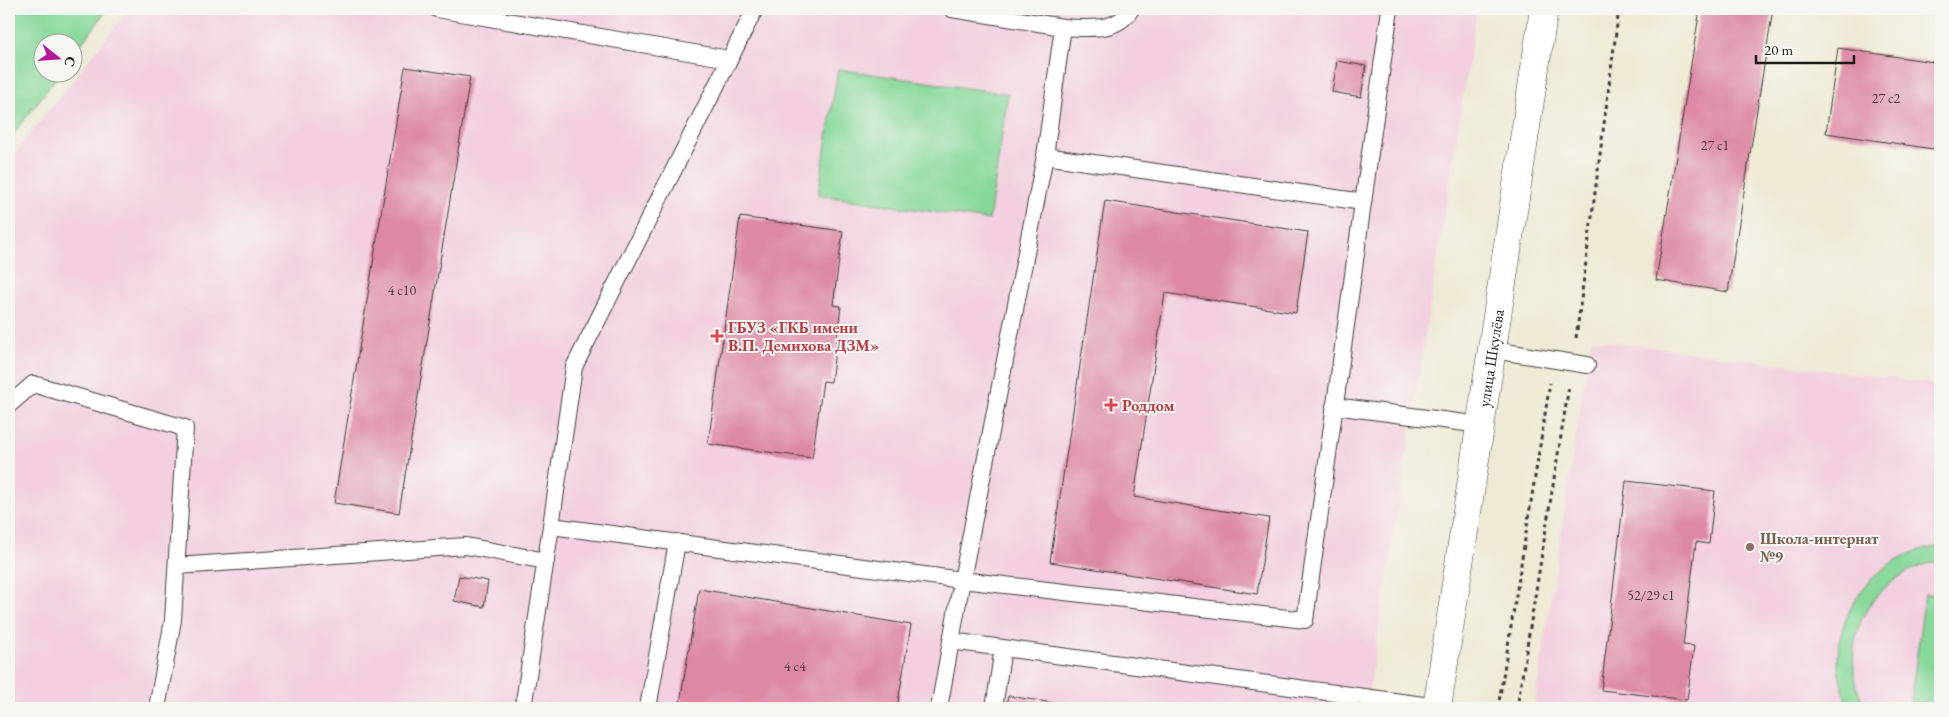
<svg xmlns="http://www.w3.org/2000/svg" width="1949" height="717" font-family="'EB Garamond',serif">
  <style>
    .built { fill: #f3cfdf }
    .green { fill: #86d899; stroke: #517a5a }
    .building { fill: #dd89a5 }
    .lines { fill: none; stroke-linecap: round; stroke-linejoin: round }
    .service-casing { stroke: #3c3b38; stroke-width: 18 }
    .tertiary-casing { stroke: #3c3b38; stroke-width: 29 }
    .path { stroke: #3c3b38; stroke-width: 3; stroke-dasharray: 4 4; stroke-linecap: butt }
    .service { stroke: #fff; stroke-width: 16 }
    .tertiary { stroke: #fff; stroke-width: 28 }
    .health-dot { fill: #e0444e; stroke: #f6f6f2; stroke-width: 2 }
    .education-dot { fill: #8d6e63; stroke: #f6f6f2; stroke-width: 2 }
    .labels { text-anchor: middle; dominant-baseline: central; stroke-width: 4; stroke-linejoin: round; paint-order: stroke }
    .number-label { font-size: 14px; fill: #4c373e }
    .health-label { font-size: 16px; font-weight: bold; fill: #be3a42; stroke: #f6f6f2; text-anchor: start }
    .street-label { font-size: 16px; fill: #1c1c1c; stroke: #f6f6f2 }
    .education-label { font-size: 16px; font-weight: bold; fill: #785e54; stroke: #f6f6f2; text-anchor: start }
  </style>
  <rect width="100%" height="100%" fill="#f6f6f2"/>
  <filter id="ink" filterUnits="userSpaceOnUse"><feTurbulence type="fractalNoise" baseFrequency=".02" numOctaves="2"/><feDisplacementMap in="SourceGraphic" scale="10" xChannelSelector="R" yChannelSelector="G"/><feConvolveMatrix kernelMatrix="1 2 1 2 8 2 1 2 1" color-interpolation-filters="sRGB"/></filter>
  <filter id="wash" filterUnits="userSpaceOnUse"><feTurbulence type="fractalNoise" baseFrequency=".0096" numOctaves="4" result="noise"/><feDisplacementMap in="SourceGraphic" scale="20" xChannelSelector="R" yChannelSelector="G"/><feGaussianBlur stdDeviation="1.12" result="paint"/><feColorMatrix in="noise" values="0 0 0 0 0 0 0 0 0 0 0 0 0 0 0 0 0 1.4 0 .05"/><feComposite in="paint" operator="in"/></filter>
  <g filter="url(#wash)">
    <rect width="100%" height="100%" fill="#eeead5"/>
    <!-- built -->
    <path class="built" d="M129,9H1477L1366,708H9V161Z
      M1591,339L1940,385V708H1534Z"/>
    <!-- green -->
    <path class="green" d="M9,9H108L73,55L72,42H42V72L60,73L9,140Z
      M838,69L1008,94L989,220L818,195Z
      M1940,547V561C1888,570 1848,614 1854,669C1855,682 1859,697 1866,708H1849C1843,691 1837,675 1838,656C1840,602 1884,550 1940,547Z
      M1925,594L1940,596V708L1910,706Z"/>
    <g id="blocks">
      <!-- building -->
      <path class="building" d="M1700,9H1773L1728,292L1656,280Z
        M1838,48L1940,63V150L1826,133Z
        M1337,61L1366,66L1361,97L1332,92Z
        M405,67L470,77L399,513L334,503Z
        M1105,201L1308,232L1296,313L1165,293L1134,497L1269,518L1257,594L1050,562Z
        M740,217L843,231L833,305L841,306L831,382L823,381L812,458L708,444Z
        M1626,481L1715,491L1709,544L1696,542L1683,645L1694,646L1687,700L1601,690Z
        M459,576L488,581L484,607L454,601Z
        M699,589L911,625L897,708H679Z
        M1008,696L1080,707V708H1006Z"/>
    </g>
  </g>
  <g filter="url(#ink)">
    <use href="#blocks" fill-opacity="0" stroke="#3c3b38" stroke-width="1"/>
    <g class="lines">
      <defs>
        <path id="service" d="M437,9L729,59
          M952,9L1063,27
          M1045,156L1363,202
          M1493,350L1587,365
          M9,405L33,384L185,428L173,620L157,708
          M1334,406L1481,425
          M551,526L574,367L755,9
          M177,566L466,546L546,561
          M951,641L1438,707
          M523,708L551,526L962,580L1045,156L1063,27C1087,28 1117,33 1131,9
          M648,708L677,542
          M939,708L962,580L1305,620L1390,9
          M994,708L1003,648"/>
        <g id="tertiary">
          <path id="s1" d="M1437,708L1544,9"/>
        </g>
      </defs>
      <!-- service casing -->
      <use href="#service" class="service-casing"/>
      <!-- tertiary casing -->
      <use href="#tertiary" class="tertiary-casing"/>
      <!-- path -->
      <path class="path" d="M1576,338L1619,9
        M1498,708L1550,383
        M1517,708L1569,386"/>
      <!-- service -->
      <use href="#service" class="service"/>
      <!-- tertiary -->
      <use href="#tertiary" class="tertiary"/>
    </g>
  </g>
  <!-- markers -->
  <g class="health-dot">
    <path d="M714.5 328.5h5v5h5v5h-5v5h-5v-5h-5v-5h5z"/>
    <path d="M1108.5 397.5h5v5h5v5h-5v5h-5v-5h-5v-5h5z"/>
  </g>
  <circle class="education-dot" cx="1750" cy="547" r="5"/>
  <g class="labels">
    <!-- number labels -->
    <g class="number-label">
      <text x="1886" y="98">27 с2</text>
      <text x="1715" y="145">27 с1</text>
      <text x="402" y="290">4 с10</text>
      <text x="1651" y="595">52/29 с1</text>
      <text x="795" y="666">4 с4</text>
    </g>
    <!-- health labels -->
    <g class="health-label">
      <text x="728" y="327">ГБУЗ «ГКБ имени<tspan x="728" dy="18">В.П. Демихова ДЗМ»</tspan></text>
      <text x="1122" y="405">Роддом</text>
    </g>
    <!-- street labels -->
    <g class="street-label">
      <text stroke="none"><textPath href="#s1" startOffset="354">улица Шкулёва</textPath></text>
    </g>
    <!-- education labels -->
    <g class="education-label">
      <text x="1760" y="538">Школа-интернат<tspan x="1760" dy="18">№9</tspan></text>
    </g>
  </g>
  <!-- margin -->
  <rect width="1949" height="717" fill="none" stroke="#f6f6f2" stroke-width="30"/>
  <!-- north arrow -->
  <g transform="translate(58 58) rotate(107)"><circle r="24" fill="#f6f6f2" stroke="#9f9f9c"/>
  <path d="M0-4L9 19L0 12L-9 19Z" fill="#b5179e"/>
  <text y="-8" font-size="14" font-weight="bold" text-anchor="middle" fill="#1c1c1c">С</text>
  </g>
  <!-- scale -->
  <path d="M1756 55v8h98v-8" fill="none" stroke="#1c1c1c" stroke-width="2.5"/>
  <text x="1764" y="55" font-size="15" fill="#1c1c1c" stroke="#f6f6f2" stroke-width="4" paint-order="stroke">20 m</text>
</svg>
